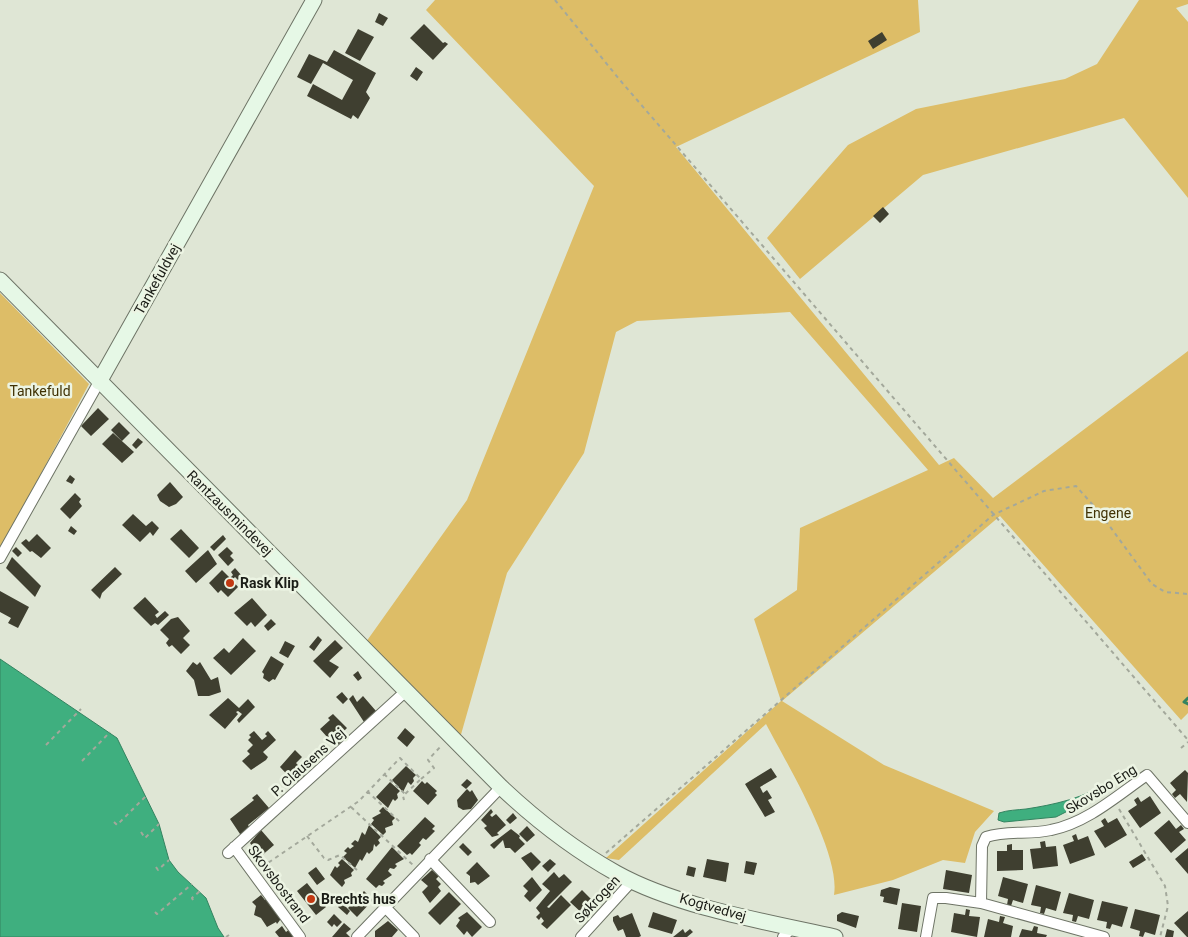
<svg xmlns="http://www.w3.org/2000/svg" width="1188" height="937" font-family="Roboto,sans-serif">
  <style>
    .green { fill: #ddbd67 }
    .water { fill: #3faf7f; stroke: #348360 }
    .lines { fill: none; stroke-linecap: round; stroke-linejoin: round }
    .stream { stroke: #348360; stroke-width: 3 }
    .building { fill: #3f3f30 }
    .street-casing { stroke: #6e7466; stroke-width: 12 }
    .secondary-casing { stroke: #6e7466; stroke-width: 17 }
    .path { stroke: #a3a89b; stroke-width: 2; stroke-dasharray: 4 4; stroke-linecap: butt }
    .street { stroke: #fff; stroke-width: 10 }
    .secondary { stroke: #e6f8e6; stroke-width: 15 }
    .poi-dot { fill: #c23912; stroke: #ecf4e3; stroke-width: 2 }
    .labels { text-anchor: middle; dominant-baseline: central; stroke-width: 5; stroke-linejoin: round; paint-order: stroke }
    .street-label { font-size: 14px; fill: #1b1d17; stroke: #ecf4e3 }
    .park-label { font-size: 14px; fill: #403205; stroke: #ecf4e3 }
    .poi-label { font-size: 14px; font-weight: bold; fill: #1b1d17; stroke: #ecf4e3; text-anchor: start }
  </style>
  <rect width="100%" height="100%" fill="#dfe6d5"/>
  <!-- green -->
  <path class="green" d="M435,0H918L920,32L676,147L939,465L954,458L993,498L1188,351V713L1181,720L1000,516L782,701L884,765L994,811L975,832L965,863L943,860L893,880L834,895C841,853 786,762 766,724L619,860L606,858L781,701L754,619L797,590L800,528L928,470L790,312L637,321L616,332L584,453L507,573L460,738L366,642L467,500L594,186L426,10Z
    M1139,0H1188V4L1176,8L1188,22V198L1124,118L923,175L800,279L767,238L848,145L916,109L1065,79L1097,64Z
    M0,293L89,384L0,550Z"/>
  <!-- water -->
  <path class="water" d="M0,659L117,738L159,824L169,860L178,872L206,898L218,928L224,937H0Z
    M1108,781L1111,783V789L1056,817L1004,822L998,820L999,813C1008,810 1017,810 1026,809C1052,805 1087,798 1108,781Z"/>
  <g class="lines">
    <!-- stream -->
    <path class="stream" d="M1188,698L1184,702L1188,704"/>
  </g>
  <!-- building -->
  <path class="building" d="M379,13L388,18L383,26L375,22Z
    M424,24L443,43L445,42L448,44L433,60L410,38Z
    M358,29L374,37L360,61L345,53Z
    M882,32L887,40L873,49L868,41Z
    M334,50L376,73L366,92L370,98L358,119L353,115L351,119L307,96L313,84L342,100L353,80L323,63L311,84L297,77L309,54L327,62Z
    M416,67L423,72L417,81L410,76Z
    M883,207L889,214L880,223L873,216Z
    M98,408L109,419L91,436L81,426Z
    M119,422L130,433L122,441L111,430Z
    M113,433L134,452L122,463L102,444Z
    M138,438L143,442L136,449L132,445Z
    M70,475L75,479L72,484L66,481Z
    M170,482L183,497L176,504L169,507L160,501L157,495Z
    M75,493L81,499L79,502L82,506L70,519L60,509Z
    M133,514L146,526L152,521L159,528L153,536L150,532L140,542L122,525Z
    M71,526L77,531L74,535L68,531Z
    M181,529L199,548L189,558L170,539Z
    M37,534L51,548L41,558L32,551L30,552L21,543L26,539L29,542Z
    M223,535L226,539L214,551L210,547Z
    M16,547L22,553L18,557L12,551Z
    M227,547L233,553L230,556L234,560L228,566L218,555Z
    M208,550L217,564L196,583L185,571Z
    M12,557L41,586L35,597L6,568Z
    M115,567L122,574L102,593L100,599L91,590Z
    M235,568L242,576L238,580L235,577L232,580L238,587L228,597L221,590L218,593L209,583L222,570L230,578L233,575L231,572Z
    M0,591L29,607L18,628L8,623L11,618L0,612Z
    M145,597L159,612L155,615L157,618L165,611L169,615L158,625L155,623L151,626L133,608Z
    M252,598L267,615L255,627L251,622L247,626L234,613Z
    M178,617L190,631L183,638L190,645L181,654L172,645L169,647L166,643L169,639L160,630L171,619Z
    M271,619L276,624L268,631L264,626Z
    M318,636L322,640L314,651L309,647Z
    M243,638L256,651L231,675L213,658L224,648L229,653Z
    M335,640L343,648L329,661L339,667L330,678L313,661Z
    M285,641L295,646L288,658L279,653Z
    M271,656L284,664L275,680L273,679L269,682L263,678L264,674L262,672Z
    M193,662L197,665L200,662L211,680L218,677L221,692L209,696H198L194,680L186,671Z
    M358,671L362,678L358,681L353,675Z
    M342,692L348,699L343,704L336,697Z
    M353,695L357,702L363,696L376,711L364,722L349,699Z
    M228,698L239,708L248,699L255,707L239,723L237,720L242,714L238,711L236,712L238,714L225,729L209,715Z
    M333,714L347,728L343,732L347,737L336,747L320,729L330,720L328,718Z
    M405,728L415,737L407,747L397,738Z
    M254,731L262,740L267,736L265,734L268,731L276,740L263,752L268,757L266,760L251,770L242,761L250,754L247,751L253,745L248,740L251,737L249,735Z
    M295,750L302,757L296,763L307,775L297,785L280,767Z
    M406,766L416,775L413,778L414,781L411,785L408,782L403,792L392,780Z
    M771,768L777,777L760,787L763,793L767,790L772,798L768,800L775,812L765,817L745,784Z
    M1185,770L1188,773L1187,802L1180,794L1175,798L1172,794L1176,790L1170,783Z
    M467,779L472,783L466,789L461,785Z
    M422,781L425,784L427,782L437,791L435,793L437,795L428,805L413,791Z
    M390,782L400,791L397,794L398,798L395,801L393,799L388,808L376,797Z
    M467,789L470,792L472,790L478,800L471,809L463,810L458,807L457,800Z
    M257,794L269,808L248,825L251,830L242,837L230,819L254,800L252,798Z
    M1150,796L1161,813L1140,828L1128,811L1137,805L1134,800L1138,797L1141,802Z
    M383,807L395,818L392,821L393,825L385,828L386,832L383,835L371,824L374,820L372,818L381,813L379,811Z
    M491,809L493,812L490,815L492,817L496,814L506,825L497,833L499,835L492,837L484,828L487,826L481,820Z
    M513,813L517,818L510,824L506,820Z
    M425,817L435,826L432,829L435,831L426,840L423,838L419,843L421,845L412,855L410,853L407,855L397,846Z
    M1105,818L1108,823L1117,818L1127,835L1105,848L1094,831L1104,826L1101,821Z
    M1169,820L1176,829L1181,825L1184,829L1179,832L1186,840L1171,853L1154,833Z
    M369,825L381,837L378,840L380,843L376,847L374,844L373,850L369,854L367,852L362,861L360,859L355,868L343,857L347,853L344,851L348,847L350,849L354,846L351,844L355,840L358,842L362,832L365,835Z
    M527,826L535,835L527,842L519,834Z
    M511,829L520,836L519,838L525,844L515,853L510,848H505L503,840L494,849L490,845Z
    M261,830L274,845L260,857L250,843Z
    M1076,834L1078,840L1088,836L1095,855L1070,864L1063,845L1074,841L1072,836Z
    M1045,841L1046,847L1056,846L1058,866L1033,869L1030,849L1041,848L1040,842Z
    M463,843L472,852L468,856L459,847Z
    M1012,844V850H1023V870L997,871V851H1007V845Z
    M392,847L404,859L395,864L397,866L394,869L390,868L388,871L392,875L383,881L385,883L382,886L379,885L376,888L366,879Z
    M1188,848V874L1175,859Z
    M531,852L541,862L532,871L521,858Z
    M1142,854L1146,860L1133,868L1129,862Z
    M342,859L354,870L351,873L352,876L344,880L345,883L342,887L330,875L335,866L337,868L340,865L338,863Z
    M550,859L556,864L548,872L542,866Z
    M707,859L729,863L726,882L703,877Z
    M746,861L757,863L754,875L744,873Z
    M477,862L490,876L478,885L475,882L470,883V876L466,873Z
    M688,866L696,868L694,877L686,875Z
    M316,867L325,879L317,885L308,873Z
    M432,870L439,876L436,879L441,884L438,887L441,891L430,903L422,892L428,886L421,880Z
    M946,870L972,875L969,893L943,889Z
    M554,872L559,878L564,874L572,882L547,907L549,908L561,895L571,905L547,929L541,924L544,921L541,917L539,920L536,917L540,913L536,908L550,891L542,884Z
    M532,877L542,890L530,902L524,896L528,891L523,886Z
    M1003,877L1028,884L1023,903L1013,900L1011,906L1007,905L1008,899L998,896Z
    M307,883L326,907L316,915L297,891Z
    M1036,885L1061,892L1056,911L1046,908L1044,914L1040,913L1041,907L1031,905Z
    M890,887L900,889L897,905L883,902L884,897L880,896L881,890Z
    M582,890L595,903L584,915L570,902Z
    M364,891L373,900L357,917L348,908Z
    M449,892L461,904L440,925L428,913Z
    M1069,893L1094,900L1089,919L1078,916L1076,922L1072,921L1073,915L1063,913Z
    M261,895L265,900L268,897L283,916L277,924L276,922L267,927L261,918L254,915L256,906L252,902Z
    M1102,901L1128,907L1122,927L1112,924L1110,929L1106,928L1107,922L1097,920Z
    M342,903L350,911L347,915L338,907Z
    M902,903L921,906L917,932L898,929Z
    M966,909L970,910L969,916L980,917L977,937L951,932L954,913L965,915Z
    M1135,909L1160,915L1155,935L1145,932L1143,937L1139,936L1140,931L1130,928Z
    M1188,911V937H1187L1174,923Z
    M467,912L482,927L472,937L467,931L464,935L456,926L460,920L458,918Z
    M653,912L677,920L672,934L648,927Z
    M842,912L859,916L856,928L837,921V915Z
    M632,913L641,936L639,937H626L623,929L618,931L613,921V917L618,915L620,918Z
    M334,914L342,922L337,927L334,924L332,927L327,922Z
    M1000,916L1005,917L1003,923L1013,926L1011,937H984L988,919L999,922Z
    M388,921L398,930L392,937H375V931Z
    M344,923L351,929L346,933L350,937H332Z
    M282,926L286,932L291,928L296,935L292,937H279L275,932Z
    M1034,926L1038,927L1037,933L1047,935L1046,937H1019L1022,929L1032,931Z
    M683,929L685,933L690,929L693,932L687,937H673Z
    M1167,929L1174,931L1173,937H1165Z"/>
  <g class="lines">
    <defs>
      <path id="street" d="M0,558L99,382
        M234,847L300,937
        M228,853L406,691
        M430,859L490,922
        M981,903L982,846L986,837C1008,830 1029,835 1051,830C1087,823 1118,795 1147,775L1188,823
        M385,907L414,937
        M357,937L501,787
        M581,937L633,880
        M783,937L792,928
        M926,937L933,898H946L981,903L1104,937"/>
      <path id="secondary" d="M0,280L501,787C536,820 573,849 616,873C677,907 767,922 835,937
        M99,382L314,0"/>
    </defs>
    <!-- street casing -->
    <use href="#street" class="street-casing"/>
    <!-- secondary casing -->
    <use href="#secondary" class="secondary-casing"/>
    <!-- path -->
    <path class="path" d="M555,0L619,79L1188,740
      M46,745L81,709
      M1181,748L1188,742
      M82,761L110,732
      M384,774L405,794
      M421,779L434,768L428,760L442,745
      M367,791L400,822
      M351,807L413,865
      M1119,809L1165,886L1168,906L1160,937
      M114,822L117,825L148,794
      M141,832L145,838L159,824
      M307,836L324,858L328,860L340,855L358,871
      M606,853L993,515L1044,491L1076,486L1100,513L1152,584L1165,592L1188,594
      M156,867L158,870L169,860
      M262,867L359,801L400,758L421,779L403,796L404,800
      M193,900L192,898L200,891
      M155,912L157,914L192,884
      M226,937L229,935"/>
    <!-- street -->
    <use href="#street" class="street"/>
    <!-- secondary -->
    <use href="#secondary" class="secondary"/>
  </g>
  <!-- markers -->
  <g class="poi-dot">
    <circle cx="230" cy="583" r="5"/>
    <circle cx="311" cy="899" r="5"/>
  </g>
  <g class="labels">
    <!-- street labels -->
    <g class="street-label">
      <text transform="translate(157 279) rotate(-61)">Tankefuldvej</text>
      <text transform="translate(230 513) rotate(45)">Rantzausmindevej</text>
      <text transform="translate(308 762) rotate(-42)">P. Clausens Vej</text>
      <text transform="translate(1101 789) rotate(-32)">Skovsbo Eng</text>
      <text transform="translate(279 884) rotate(53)">Skovsbostrand</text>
      <text transform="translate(597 899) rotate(-47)">Søkrogen</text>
      <text transform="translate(713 907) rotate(16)">Kogtvedvej</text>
    </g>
    <!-- park labels -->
    <g class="park-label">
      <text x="40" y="391">Tankefuld</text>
      <text x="1108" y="513">Engene</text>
    </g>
    <!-- poi labels -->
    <g class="poi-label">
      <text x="240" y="583">Rask Klip</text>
      <text x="321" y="899">Brechts hus</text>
    </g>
  </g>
</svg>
